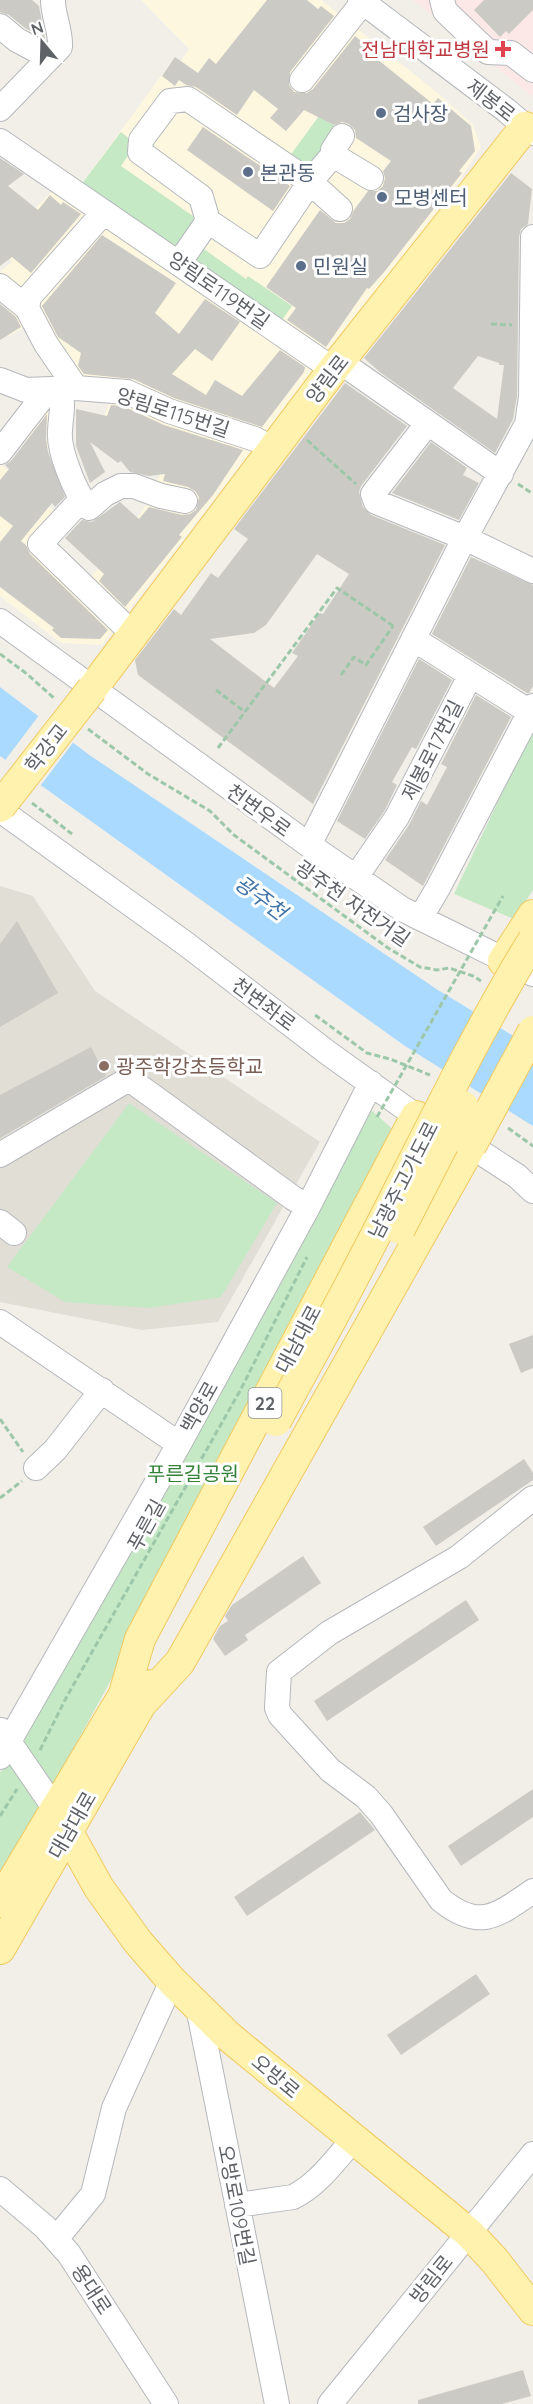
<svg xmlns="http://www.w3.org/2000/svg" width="533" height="2404" font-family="Quicksand,'Noto Sans KR',sans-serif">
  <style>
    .commercial { fill: #fef7e0 }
    .education { fill: #e1ded6 }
    .medical { fill: #fce8e6 }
    .green { fill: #c5e8c5 }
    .water { fill: #aadaff }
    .pier { fill: #f1efe8 }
    .building { fill: #cccac5; fill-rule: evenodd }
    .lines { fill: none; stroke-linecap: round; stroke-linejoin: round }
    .minor-casing { stroke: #b5b8bc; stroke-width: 26 }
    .major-casing { stroke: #f2c960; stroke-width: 32 }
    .path { stroke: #9cc7a9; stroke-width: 3; stroke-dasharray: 6 3; stroke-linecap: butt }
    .minor { stroke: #fff; stroke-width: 24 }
    .major { stroke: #fff2af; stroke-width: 30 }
    .major-bridge-casing { stroke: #f2c960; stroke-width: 32; stroke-linecap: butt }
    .path-bridge { stroke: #9cc7a9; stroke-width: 3; stroke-dasharray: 6 3; stroke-linecap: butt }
    .major-bridge { stroke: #fff2af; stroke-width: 30 }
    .health-dot { fill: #e0444e; stroke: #fff; stroke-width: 2 }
    .service-dot { fill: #5c6f8a; stroke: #fff; stroke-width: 2 }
    .education-dot { fill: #8d6e63; stroke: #fff; stroke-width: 2 }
    .labels { text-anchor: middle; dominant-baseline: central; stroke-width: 6; stroke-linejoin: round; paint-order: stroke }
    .shield { fill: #fff; stroke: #8f9295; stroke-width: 1.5 }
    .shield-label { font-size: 18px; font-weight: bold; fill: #5f6368 }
    .health-label { font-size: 20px; fill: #be3a42; stroke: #fff; text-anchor: end }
    .street-label { font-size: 20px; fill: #5f6368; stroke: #fff }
    .service-label { font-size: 20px; fill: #4e5e75; stroke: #fff; text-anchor: start }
    .education-label { font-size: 20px; fill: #785e54; stroke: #fff; text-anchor: start }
    .park-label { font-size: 20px; fill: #348238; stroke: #fff }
    .water-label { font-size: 21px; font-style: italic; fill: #4174aa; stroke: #fff }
  </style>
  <rect width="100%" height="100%" fill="#f1efe8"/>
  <!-- commercial -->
  <path class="commercial" d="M141,0H321L439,94L473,125L481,147L451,193L455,200L312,372L102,645L61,643L0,596V463L61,517L33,545L80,590L120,542L146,506L163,468L97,435L113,394L63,387L60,459L37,440L34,444L18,433L65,379L30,324L9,336L0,320V315L16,306L0,292V272L12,262L1,244L53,190L81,185L175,57L181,61L189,49Z"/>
  <!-- education -->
  <path class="education" d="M0,886L33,896L95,991L320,1142L218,1322L142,1330L0,1302Z"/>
  <!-- medical -->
  <path class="medical" d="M413,0H533V97Z"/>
  <!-- green -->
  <path class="green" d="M319,116L338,128L309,170L289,157Z
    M121,132L136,144L121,166L193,216L194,223L182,247L173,249L81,185Z
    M214,235L204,249L246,279L248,276L292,306L282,320L202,267L194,257Z
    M533,728V890L514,919L454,894Z
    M362,1102L396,1132L222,1477L41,1808L0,1878V1773Z
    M129,1103L277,1203L221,1297L149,1308L65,1302L7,1267Z"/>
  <!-- water -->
  <path class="water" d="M0,687L88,754L438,990L533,1048V1126L405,1046L0,756Z"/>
  <!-- pier -->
  <path class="pier" d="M40,714L75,740L38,789L3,763Z"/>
  <!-- building -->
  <path class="building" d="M0,0H32L39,6L45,39L25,28L9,15L0,12Z
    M267,0H307L318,9L321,6L334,16L290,72L289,85L294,92L307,93L313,89L355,36L370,48L367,51L433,104L438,98L471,126L475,151L459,171L462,173L385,271L369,289L367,288L326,347L287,320L296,308L266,287L320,210L336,223H344L350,219L354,210L368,191H377L383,186L385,178L383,171L391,161L356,138L355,130L349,124L342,122L334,125L304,110L286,131L270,118L278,109L254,90L237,115L196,87L186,85L179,80L175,86L162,76L175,57L198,73L209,58L216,64Z
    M484,0H533V10L509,34L506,31L500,37L474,10Z
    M203,127L290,186L273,211L187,150Z
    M0,158L24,174L8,186L38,210L50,195L61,205L63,202L81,214L31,273L12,257L0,266Z
    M511,173L532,189L528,224L521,229L519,237L517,396L513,419L495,453L381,373L364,358ZM478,356L499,363V365H504L497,419L453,388Z
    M102,235L176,283L155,313L179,334L205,299L240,322L212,361L195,349L172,374L206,395L215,380L242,396L280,350L305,367L304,372L262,427L174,398L133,379L84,374L78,366L81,353L58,337L42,306Z
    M0,304L16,317L21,327L0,340Z
    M345,383L407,426L361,486L359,492L363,507L371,515L445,545L313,804L138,675L135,660L174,609L181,615L211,573L218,578L248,539L234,529ZM317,554L349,574L323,614L320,613L292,653L298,656L274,688L210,639L254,633L266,625Z
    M111,405L123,406L164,425L243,450L213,495L179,535L182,537L125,607L99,581L104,574L65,538L82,520L92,522L120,502L139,519L149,507L182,515L190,514L196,510L199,497L195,491L188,487L163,481L165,474L149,476L130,472L121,461L118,463L90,442L105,472L90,483L76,446V409L107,416Z
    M47,414L46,439L48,452L65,497L55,507L52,503L21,541L26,545L30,554L108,630L100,639L61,638L52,630L54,628L0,587V542L13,526L0,516V480L9,469L5,465L11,461Z
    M431,442L467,468L463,475L479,483L459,520L392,493Z
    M471,557L533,585V686L529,693H527L432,634Z
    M419,659L452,680L416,749L412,747L392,782L397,785L385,810L365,839L337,821Z
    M476,695L511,717L423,886L385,860L409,825L421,801L427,805L447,767L441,764Z
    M17,921L58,993L0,1027V944Z
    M91,1047L106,1076L0,1138V1095Z
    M533,1335V1368L521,1373L509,1344Z
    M524,1459L533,1473V1480L436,1546L423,1527Z
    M303,1556L321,1583L245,1635L248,1640L225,1656L213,1639L220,1626L228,1621L225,1616L232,1605Z
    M466,1600L479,1620L327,1721L314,1701Z
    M533,1789V1817L461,1866L448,1846Z
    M360,1812L375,1830L247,1916L234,1897Z
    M476,1974L490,1994L401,2055L387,2035Z
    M523,2370L531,2396L502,2404H418V2400Z"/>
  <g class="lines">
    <defs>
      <path id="minor" d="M360,0L506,110L533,133
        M442,0L445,11L488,52L511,53L533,70
        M0,26L17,40L49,57
        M302,80L363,2
        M0,109L60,47C61,30 53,17 53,0
        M0,141L321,361L335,367L349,368L501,474
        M333,155V150L342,136
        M340,209L310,182L188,99L170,101L141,140L140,152L201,197L208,221L260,256L310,182L333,155L371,178
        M179,263L208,221
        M0,286L27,308L29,297L104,212
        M27,308L46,344L76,388
        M0,380L26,390L76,388L127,392L169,411L255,439L273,449
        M60,389C64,410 61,411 60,431C58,450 76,495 89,508L105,494L121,486H134L161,496L185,501
        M427,424L373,494L376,502L465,538L533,571
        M0,452L48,390
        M81,500L40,544L133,634
        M0,621L309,845L402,909L533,974
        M415,640L530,712
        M0,810L186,944L328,1053L416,1116L471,1146L517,1176L533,1191
        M309,845L459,549L527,424L531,397L533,237
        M356,877L397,817L470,676
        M421,917L438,888L533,706
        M0,1155L129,1079L293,1198L308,1207
        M0,1222L14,1233
        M0,1322L179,1444
        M36,1468L55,1450L102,1390
        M533,1498L459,1557L329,1633L279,1672L277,1708L280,1715L330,1770L366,1797L381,1814L441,1900C479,1931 497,1916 533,1891
        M1,1730L55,1809
        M0,1757L179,1444L308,1207L371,1083
        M198,2007L277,2404
        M0,2189L45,2227L69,2254L166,2404
        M237,2205L293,2197C318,2185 335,2160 353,2140
        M56,2239L93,2194L114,2108L172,1981
        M330,2404L533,2154"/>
      <path id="major" d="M92,689L335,367L525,127
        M503,961L533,915
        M124,1694L140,1639L416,1116
        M144,1701L180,1662L471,1146
        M55,1809L99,1888L138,1942L172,1981L228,2036L469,2233L495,2261L533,2310
        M0,1902L126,1691
        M0,1949L152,1685"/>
    </defs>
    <!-- minor casing -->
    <use href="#minor" class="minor-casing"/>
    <!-- major casing -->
    <use href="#major" class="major-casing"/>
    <!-- path -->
    <path class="path" d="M491,324L512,325
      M307,440L356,484
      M518,484L533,494
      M0,654L27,674L54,698
      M341,675L354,657L366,665L393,626
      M216,690L245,712
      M88,729L148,774L210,811L234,835L388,948L420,967L437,970L449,968L473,976L481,981
      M218,748L337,588L395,627
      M32,803L72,834
      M315,1015L367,1053L390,1059L430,1075
      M508,1128L533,1146
      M0,1419L23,1452
      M0,1498L22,1481
      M40,1750L66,1698L241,1389L307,1257
      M0,1816L17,1789"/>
    <!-- minor -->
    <use href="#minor" class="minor"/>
    <!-- major -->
    <use href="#major" class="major"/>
    <defs>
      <path id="major-bridge" d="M0,807L92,689
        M471,1146L533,1031
        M400,1229L463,1106
        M276,1421C303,1370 332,1320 358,1269C416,1159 468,1046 533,940"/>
    </defs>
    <!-- major-bridge casing -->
    <use href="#major-bridge" class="major-bridge-casing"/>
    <!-- path-bridge -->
    <path class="path-bridge" d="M377,1117L503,896"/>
    <!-- major-bridge -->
    <use href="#major-bridge" class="major-bridge"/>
  </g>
  <!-- markers -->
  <path class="health-dot" d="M500 40h6v6h6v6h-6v6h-6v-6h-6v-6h6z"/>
  <g class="service-dot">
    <circle cx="381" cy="113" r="6"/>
    <circle cx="248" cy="172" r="6"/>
    <circle cx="382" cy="197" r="6"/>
    <circle cx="301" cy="266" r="6"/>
  </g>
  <circle class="education-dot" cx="104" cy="1066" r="6"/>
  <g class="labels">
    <!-- shield labels -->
    <rect class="shield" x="248.5" y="1388" width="33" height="30" rx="4.5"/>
    <g class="shield-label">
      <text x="265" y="1403">22</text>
    </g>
    <!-- health labels -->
    <g class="health-label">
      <text x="490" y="49">전남대학교병원</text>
    </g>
    <!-- street labels -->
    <g class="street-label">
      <text transform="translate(491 100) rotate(38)">제봉로</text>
      <text transform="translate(219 290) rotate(35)">양림로119번길</text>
      <text transform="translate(327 379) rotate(-52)">양림로</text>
      <text transform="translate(173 412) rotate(18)">양림로115번길</text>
      <text transform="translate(46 748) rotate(-52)">학강교</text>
      <text transform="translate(432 750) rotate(-63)">제봉로17번길</text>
      <text transform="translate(259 810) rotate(36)">천변우로</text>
      <text transform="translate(353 903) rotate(35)">광주천 자전거길</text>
      <text transform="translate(264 1004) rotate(37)">천변좌로</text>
      <text transform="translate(403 1180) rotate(-63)">남광주고가도로</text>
      <text transform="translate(298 1339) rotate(-62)">대남대로</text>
      <text transform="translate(199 1407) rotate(-61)">백양로</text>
      <text transform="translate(146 1525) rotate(-61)">푸른길</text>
      <text transform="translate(72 1825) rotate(-60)">대남대로</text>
      <text transform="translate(276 2076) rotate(40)">오방로</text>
      <text transform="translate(237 2205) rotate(79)">오방로109번길</text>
      <text transform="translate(431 2279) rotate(-51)">방림로</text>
      <text transform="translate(92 2289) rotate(57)">용대로</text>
    </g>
    <!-- service labels -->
    <g class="service-label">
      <text x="393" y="113">검사장</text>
      <text x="260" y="172">본관동</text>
      <text x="394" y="197">모병센터</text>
      <text x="313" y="266">민원실</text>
    </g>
    <!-- education labels -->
    <g class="education-label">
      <text x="116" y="1066">광주학강초등학교</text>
    </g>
    <!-- park labels -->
    <g class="park-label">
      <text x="193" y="1473">푸른길공원</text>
    </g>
    <!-- water labels -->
    <g class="water-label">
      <text transform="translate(261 897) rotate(37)">광주천</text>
    </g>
  </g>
  <!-- north arrow -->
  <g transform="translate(42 42) rotate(341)" stroke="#ffffff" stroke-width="4.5" paint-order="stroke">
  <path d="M0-4.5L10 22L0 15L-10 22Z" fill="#5f6368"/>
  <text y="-9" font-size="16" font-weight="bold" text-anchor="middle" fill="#5f6368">N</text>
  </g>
</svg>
